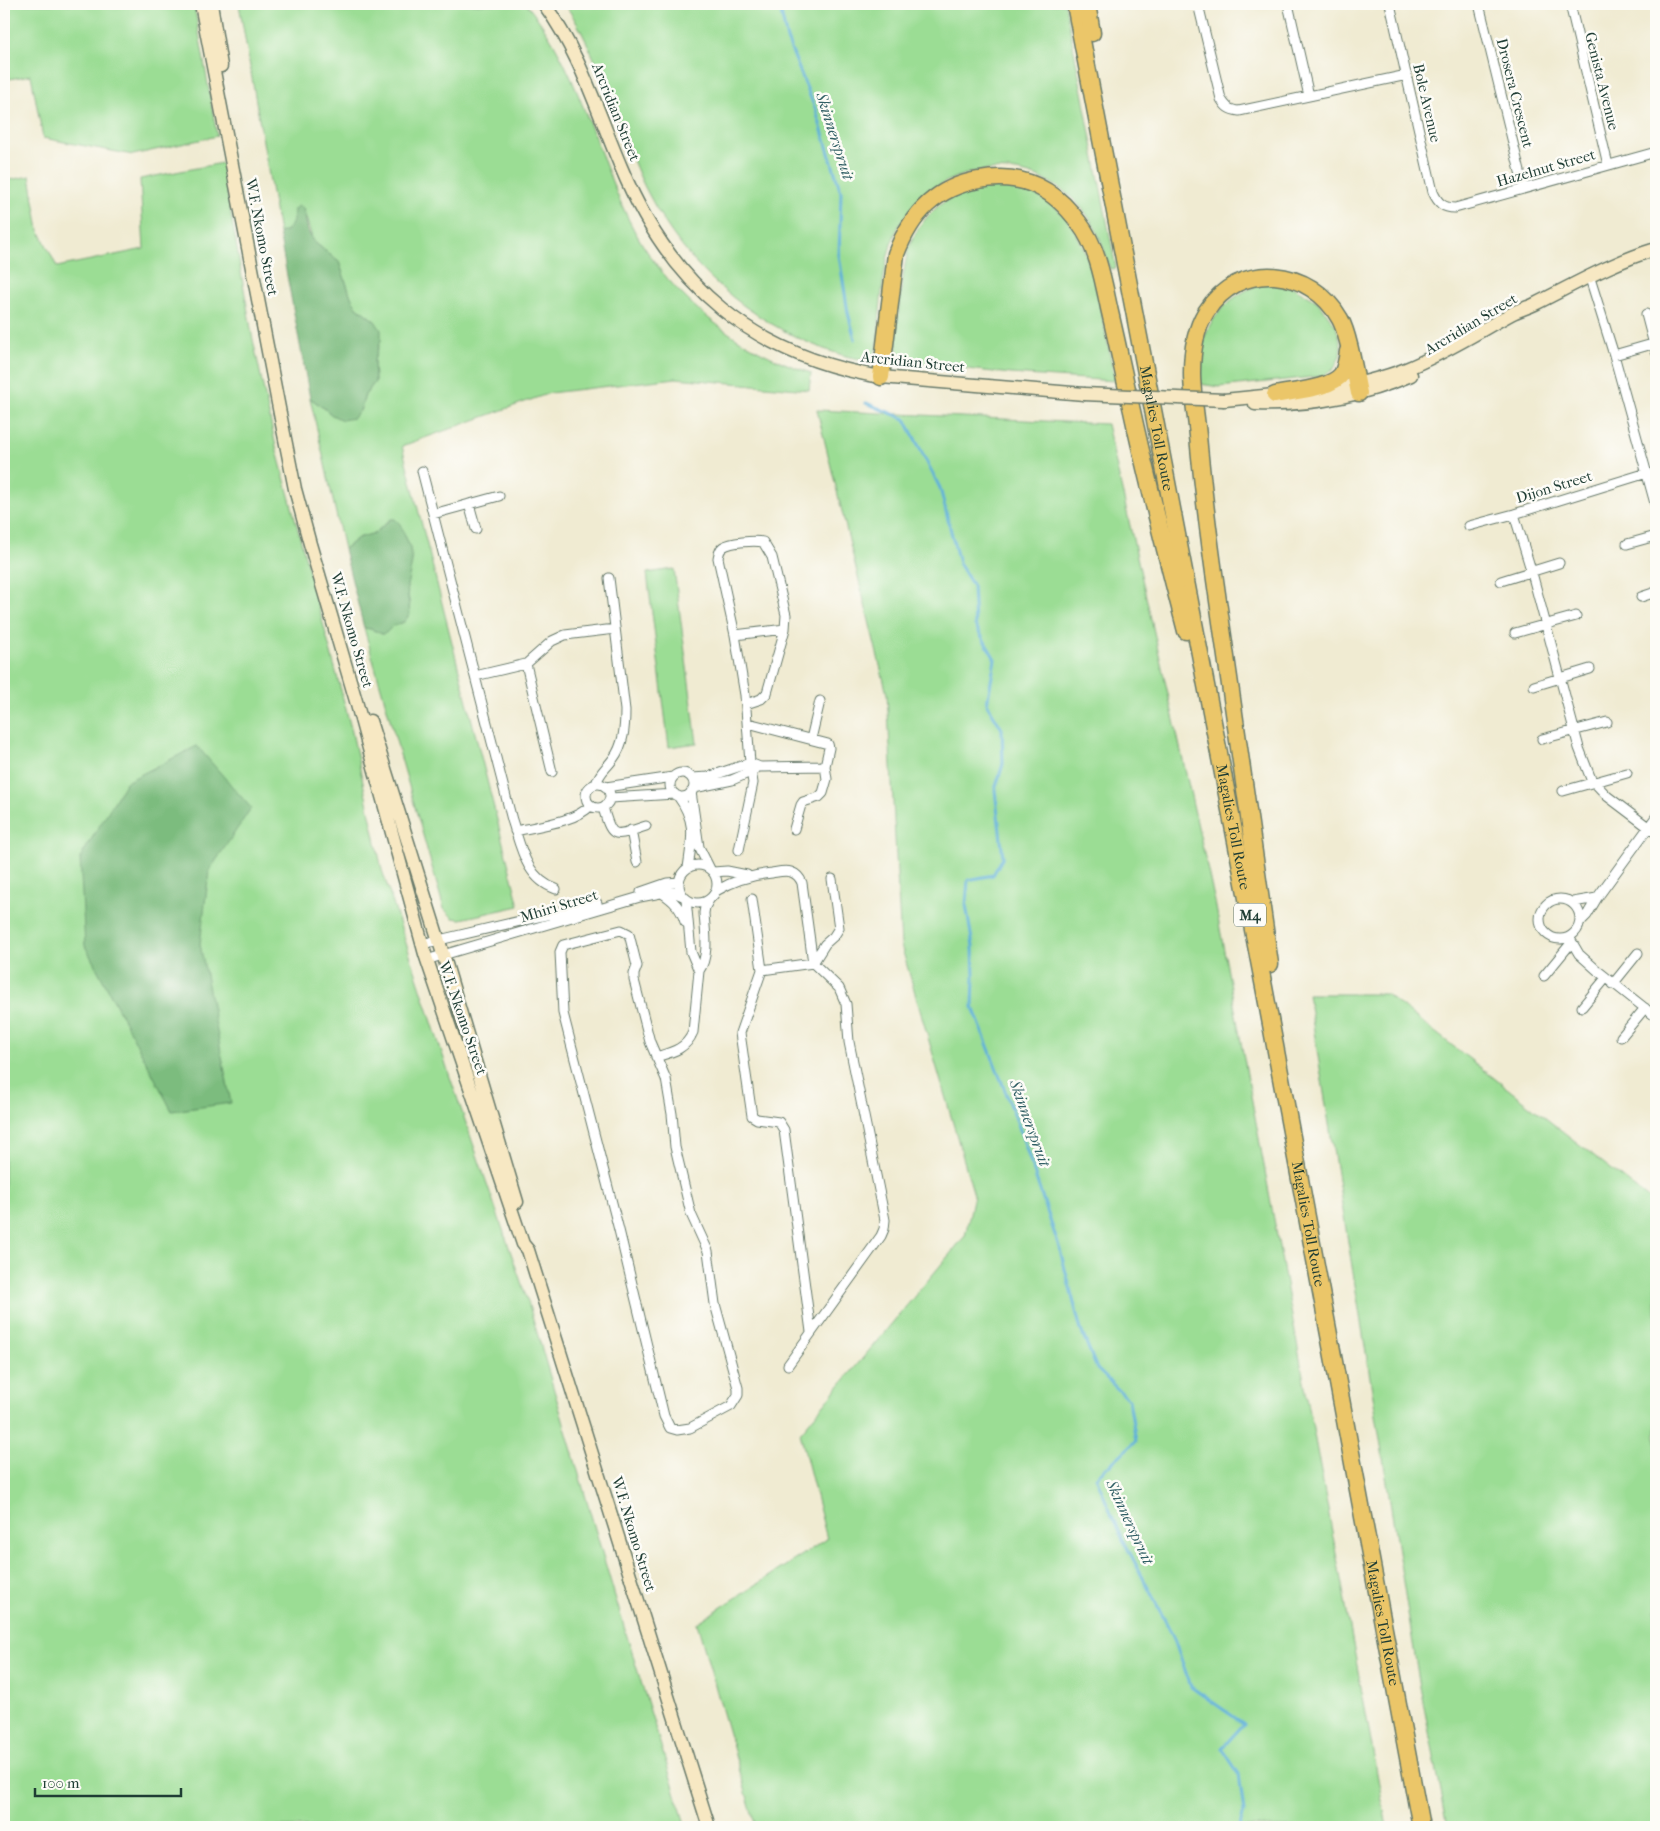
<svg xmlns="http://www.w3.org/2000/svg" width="1660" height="1831" font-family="'IM FELL French Canon',serif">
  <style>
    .green { fill: #9bdd94; stroke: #5d8d64 }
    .forest { fill: #7cbc7e; stroke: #4e7c59 }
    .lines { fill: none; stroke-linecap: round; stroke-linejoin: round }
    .stream { stroke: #5fb0da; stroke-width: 3 }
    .street-casing { stroke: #687a6b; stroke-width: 11 }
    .secondary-casing { stroke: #687a6b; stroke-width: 15 }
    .highway-casing { stroke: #687a6b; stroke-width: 19 }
    .street { stroke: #fff; stroke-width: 9 }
    .secondary { stroke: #f7e8c3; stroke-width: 12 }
    .highway { stroke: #ebc669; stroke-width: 16 }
    .secondary-bridge-casing { stroke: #687a6b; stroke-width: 15; stroke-linecap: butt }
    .secondary-bridge { stroke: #f7e8c3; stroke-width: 12 }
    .labels { text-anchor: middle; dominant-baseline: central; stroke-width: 5; stroke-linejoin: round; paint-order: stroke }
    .shield { fill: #fdfcf7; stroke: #62766e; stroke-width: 1 }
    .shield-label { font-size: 14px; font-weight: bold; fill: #1f3d34 }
    .street-label { font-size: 15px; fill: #1f3d34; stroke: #fdfcf7 }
    .water-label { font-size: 16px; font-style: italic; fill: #326066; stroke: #fdfcf7 }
  </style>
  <rect width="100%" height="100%" fill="#fdfcf7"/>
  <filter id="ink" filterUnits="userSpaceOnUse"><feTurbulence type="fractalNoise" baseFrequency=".02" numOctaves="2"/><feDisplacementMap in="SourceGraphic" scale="10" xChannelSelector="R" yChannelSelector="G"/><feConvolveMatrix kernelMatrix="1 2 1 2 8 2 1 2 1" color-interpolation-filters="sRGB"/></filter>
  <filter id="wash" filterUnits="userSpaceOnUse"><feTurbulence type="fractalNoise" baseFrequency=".0096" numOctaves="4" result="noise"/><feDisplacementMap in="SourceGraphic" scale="20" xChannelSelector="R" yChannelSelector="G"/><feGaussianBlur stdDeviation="1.12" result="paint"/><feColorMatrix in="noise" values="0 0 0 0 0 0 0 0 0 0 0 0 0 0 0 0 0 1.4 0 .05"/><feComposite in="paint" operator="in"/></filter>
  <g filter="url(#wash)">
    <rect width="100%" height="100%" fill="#f0ebd2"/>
    <!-- green -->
    <path class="green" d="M4,4H194L217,136L133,155L43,138L31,75L4,80Z
      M239,4H526C557,40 574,83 591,127C605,162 617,199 635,232C674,301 736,348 811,373L809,390L676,378L550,393L402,446L519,906L461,919L453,918L444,909L364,628L371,629L382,634L393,626L404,622L410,605L406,586L412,562L391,519L375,533L358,538L344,549L310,398L324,408L332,415L360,411L365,395L375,382L374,360L381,340L375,321L357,307L351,297L339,262L313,241L303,208C296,219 292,230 279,233Z
      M565,4H1065L1116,268L1110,269C1103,245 1096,223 1079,205C1029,150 938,161 900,224C881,257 881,309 877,346C875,352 874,356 868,358C858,362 834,352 824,349C748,320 686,267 649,195C636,171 628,146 618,121C603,81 589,39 565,4Z
      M222,163L252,335L276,447L352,732L382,870L451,1080L528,1302L625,1630L686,1827H4V181L30,176L39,230L57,267L144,249L140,179Z
      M1003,186C1071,195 1086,244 1099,302C1105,328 1110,355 1115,381L1011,374L907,362C902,359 899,356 897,350C894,336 904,262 909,247C914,234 922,222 932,212C952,192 976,187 1003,186Z
      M1264,283L1293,287L1318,302L1336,326L1341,345L1340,356L1334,369L1323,376L1219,387L1200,384C1200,375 1198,366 1199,357C1205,320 1229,294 1264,283Z
      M817,410L1107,424L1215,902L1387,1827H756L697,1623L827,1539L800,1433L965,1236L974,1195L901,945L887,694Z
      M674,569L697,743L669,747L647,573Z
      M1308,994H1386L1656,1204V1827H1448L1420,1687Z"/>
    <!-- forest -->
    <path class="forest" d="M299,206L303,208L308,231L313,241L339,262L351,297L357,307L375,321L381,330V340L374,360L375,382L365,395L360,411L353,418L342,420L332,415L324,408L310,398L279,233C293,230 293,222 294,209Z
      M391,519H395L400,524L410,547L412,562L407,586L410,614L404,622L393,626L386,633L382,634L371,629L364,628L344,549L358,538L375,533Z
      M197,746L251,808L209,871L200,944L231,1103L172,1111L85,946L80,858L126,782Z"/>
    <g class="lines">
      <!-- stream -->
      <path class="stream" d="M779,4L787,39L816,111L841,192L839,255L848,313L855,339
        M866,403L905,419L940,488L959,563L973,586L975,625L995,659L987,704L1002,729L1003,764L995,790L1003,857L993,875L968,880L966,905L973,946L974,976L973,1007L1019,1127L1060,1250L1081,1330L1097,1369L1129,1400L1136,1441L1096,1477L1117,1528L1172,1634L1191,1687L1244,1724L1222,1748L1239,1774L1244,1813L1239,1827"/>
    </g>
  </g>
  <g filter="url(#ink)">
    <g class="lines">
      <defs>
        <path id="street" d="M1198,4L1221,99C1226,107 1229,110 1239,111L1407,75
          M1288,4L1309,96
          M1390,4L1433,192C1438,203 1443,208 1455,208L1656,152
          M1479,4L1524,188
          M1570,4L1608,165
          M1589,275L1614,355L1656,507
          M1646,314L1656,352
          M1614,355L1656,343
          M422,471L512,820C521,847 526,879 556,889
          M469,504L476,529
          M433,514L499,496
          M1514,514L1532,573L1579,748L1591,779L1607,796L1656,833
          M1469,526L1514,514L1647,473
          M1627,544L1656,536
          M1501,581L1559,563
          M1641,597L1656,592
          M1515,633L1576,616
          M735,635L785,629
          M526,664L552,772
          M475,676L526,664L552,641L565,635L615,629
          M1534,686L1590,669
          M748,723L828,744L829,748L825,766L827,779L823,793L819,797L803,802L801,805L794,829
          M811,739L820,701
          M1542,739L1607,722
          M670 785a12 12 0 1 1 24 0a12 12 0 1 1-24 0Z
          M692,778L708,777L750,763L760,767L825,766
          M596,784C600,771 606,769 613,759C624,745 625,726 625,710L609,578
          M586 796a12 12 0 1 1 24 0a12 12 0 1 1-24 0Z
          M606,787L673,777
          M694,788L732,780L755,770
          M1563,791L1627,773
          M691,792L699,847L710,869
          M678,796C697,822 692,838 688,868
          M610,798L675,794
          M603,807C612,841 614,836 646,826
          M631,830L637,862
          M515,831C538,826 576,822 591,805
          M739,850L753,783L750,763L745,695L735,635L718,558C719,554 719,550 723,547C731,542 754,540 763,542L772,557L786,615L785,629L767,693L761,699L746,704
          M679 884a19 19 0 1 1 38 0a19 19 0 1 1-38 0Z
          M713,872L727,871L747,875
          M716,891C734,880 751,875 772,873C778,872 785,870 791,872C797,874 800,878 802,883L813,963L839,988L846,1004L849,1042L885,1220L884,1229L881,1236L788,1365
          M641,892L667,883L679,882
          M662,893C674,901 681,908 685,922
          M752,899L762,970L740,1033L752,1116L757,1119L779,1122L784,1130L811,1332
          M1540 919a20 20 0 1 1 40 0a20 20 0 1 1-40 0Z
          M1573,902L1597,898
          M1580,922L1587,915L1597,898L1656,817
          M621,930L629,934L637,966L634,974V980L650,1042L666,1079L672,1114L675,1147L691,1214L708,1251L715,1304L738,1388V1395L731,1406L690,1428L677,1430L670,1428L664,1416L619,1230L563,1013L560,952L563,945Z
          M1569,937L1579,954L1598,971L1656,1017
          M422,944L597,903
          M426,960L640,897L671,891L683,896
          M762,970L813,963L825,944L834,936L839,928L832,879
          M699,971C710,955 705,932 704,913L705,907L709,900
          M1544,976L1572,942
          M1613,984L1638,953
          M1582,1007L1606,978
          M1621,1037L1645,1008
          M656,1057C673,1052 686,1049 693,1032L699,971L691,952L686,899"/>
        <path id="secondary" d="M201,4L283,429L295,489L310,544L356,701L425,954L523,1244L528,1250L709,1827
          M211,4L221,66
          M544,4C580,53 597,111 621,167C670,286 754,356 881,377L1084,394
          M1321,391C1350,385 1379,380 1406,369C1443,354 1476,333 1511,314C1518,310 1527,308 1535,304C1575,284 1613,262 1656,249
          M1224,400L1284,394
          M1255,404C1309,406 1362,396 1411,375
          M370,721L443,954L517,1202"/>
        <g id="highway">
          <path id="s1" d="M1075,4L1264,987L1421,1827"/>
          <path d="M1087,4L1092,33"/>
          <path d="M881,377L896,254C911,214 936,187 979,180C1022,172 1054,188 1079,223C1097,246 1103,279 1109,308C1117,342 1124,376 1132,411C1148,485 1167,558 1186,631"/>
          <path d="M1275,395C1293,391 1331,389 1342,374C1346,367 1347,359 1348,351"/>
          <path d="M1270,964C1253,843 1235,722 1218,601C1210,546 1203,491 1198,436C1196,415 1192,393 1192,373C1192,351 1195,330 1206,312C1239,259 1311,267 1340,319C1349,335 1355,374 1359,393"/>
        </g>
      </defs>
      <!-- street casing -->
      <use href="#street" class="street-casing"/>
      <!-- secondary casing -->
      <use href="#secondary" class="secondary-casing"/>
      <!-- highway casing -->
      <use href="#highway" class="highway-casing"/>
      <!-- street -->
      <use href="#street" class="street"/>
      <!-- secondary -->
      <use href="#secondary" class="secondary"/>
      <!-- highway -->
      <use href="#highway" class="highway"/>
      <defs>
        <path id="secondary-bridge" d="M1084,394L1224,400"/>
      </defs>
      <!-- secondary-bridge casing -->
      <use href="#secondary-bridge" class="secondary-bridge-casing"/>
      <!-- secondary-bridge -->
      <use href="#secondary-bridge" class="secondary-bridge"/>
    </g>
  </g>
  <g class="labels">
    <!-- shield labels -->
    <rect class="shield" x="1234" y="903.5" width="32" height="23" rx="4"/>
    <g class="shield-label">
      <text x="1250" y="915">M4</text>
    </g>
    <!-- street labels -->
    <g class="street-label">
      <text transform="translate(1602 81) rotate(76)">Genista Avenue</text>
      <text transform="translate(1515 93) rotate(76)">Drosera Crescent</text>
      <text transform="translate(1427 103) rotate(77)">Bole Avenue</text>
      <text transform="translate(616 112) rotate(68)">Arcridian Street</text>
      <text transform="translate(1546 168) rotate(-16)">Hazelnut Street</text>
      <text transform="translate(262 237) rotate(79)">W.F. Nkomo Street</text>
      <text transform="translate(1471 324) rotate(-31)">Arcridian Street</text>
      <text transform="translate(913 362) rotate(6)">Arcridian Street</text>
      <text stroke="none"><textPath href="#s1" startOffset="432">Magalies Toll Route</textPath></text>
      <text transform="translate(1554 487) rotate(-17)">Dijon Street</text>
      <text transform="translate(352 630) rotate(74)">W.F. Nkomo Street</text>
      <text stroke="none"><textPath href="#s1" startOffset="838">Magalies Toll Route</textPath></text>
      <text transform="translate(559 906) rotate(-17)">Mhiri Street</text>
      <text transform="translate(463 1018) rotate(71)">W.F. Nkomo Street</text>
      <text stroke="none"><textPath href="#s1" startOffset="1242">Magalies Toll Route</textPath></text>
      <text transform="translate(634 1534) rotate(73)">W.F. Nkomo Street</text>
      <text stroke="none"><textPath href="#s1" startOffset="1648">Magalies Toll Route</textPath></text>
    </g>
    <!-- water labels -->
    <g class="water-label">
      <text transform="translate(835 136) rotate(72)">Skinnerspruit</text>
      <text transform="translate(1030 1123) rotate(70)">Skinnerspruit</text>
      <text transform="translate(1130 1522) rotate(65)">Skinnerspruit</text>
    </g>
  </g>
  <!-- margin -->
  <rect width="1660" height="1831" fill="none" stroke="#fdfcf7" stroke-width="20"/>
  <!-- scale -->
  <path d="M35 1788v8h146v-8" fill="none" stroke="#1f3d34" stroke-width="2.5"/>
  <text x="42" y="1788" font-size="15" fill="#1f3d34" stroke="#fdfcf7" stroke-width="4" paint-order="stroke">100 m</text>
</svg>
